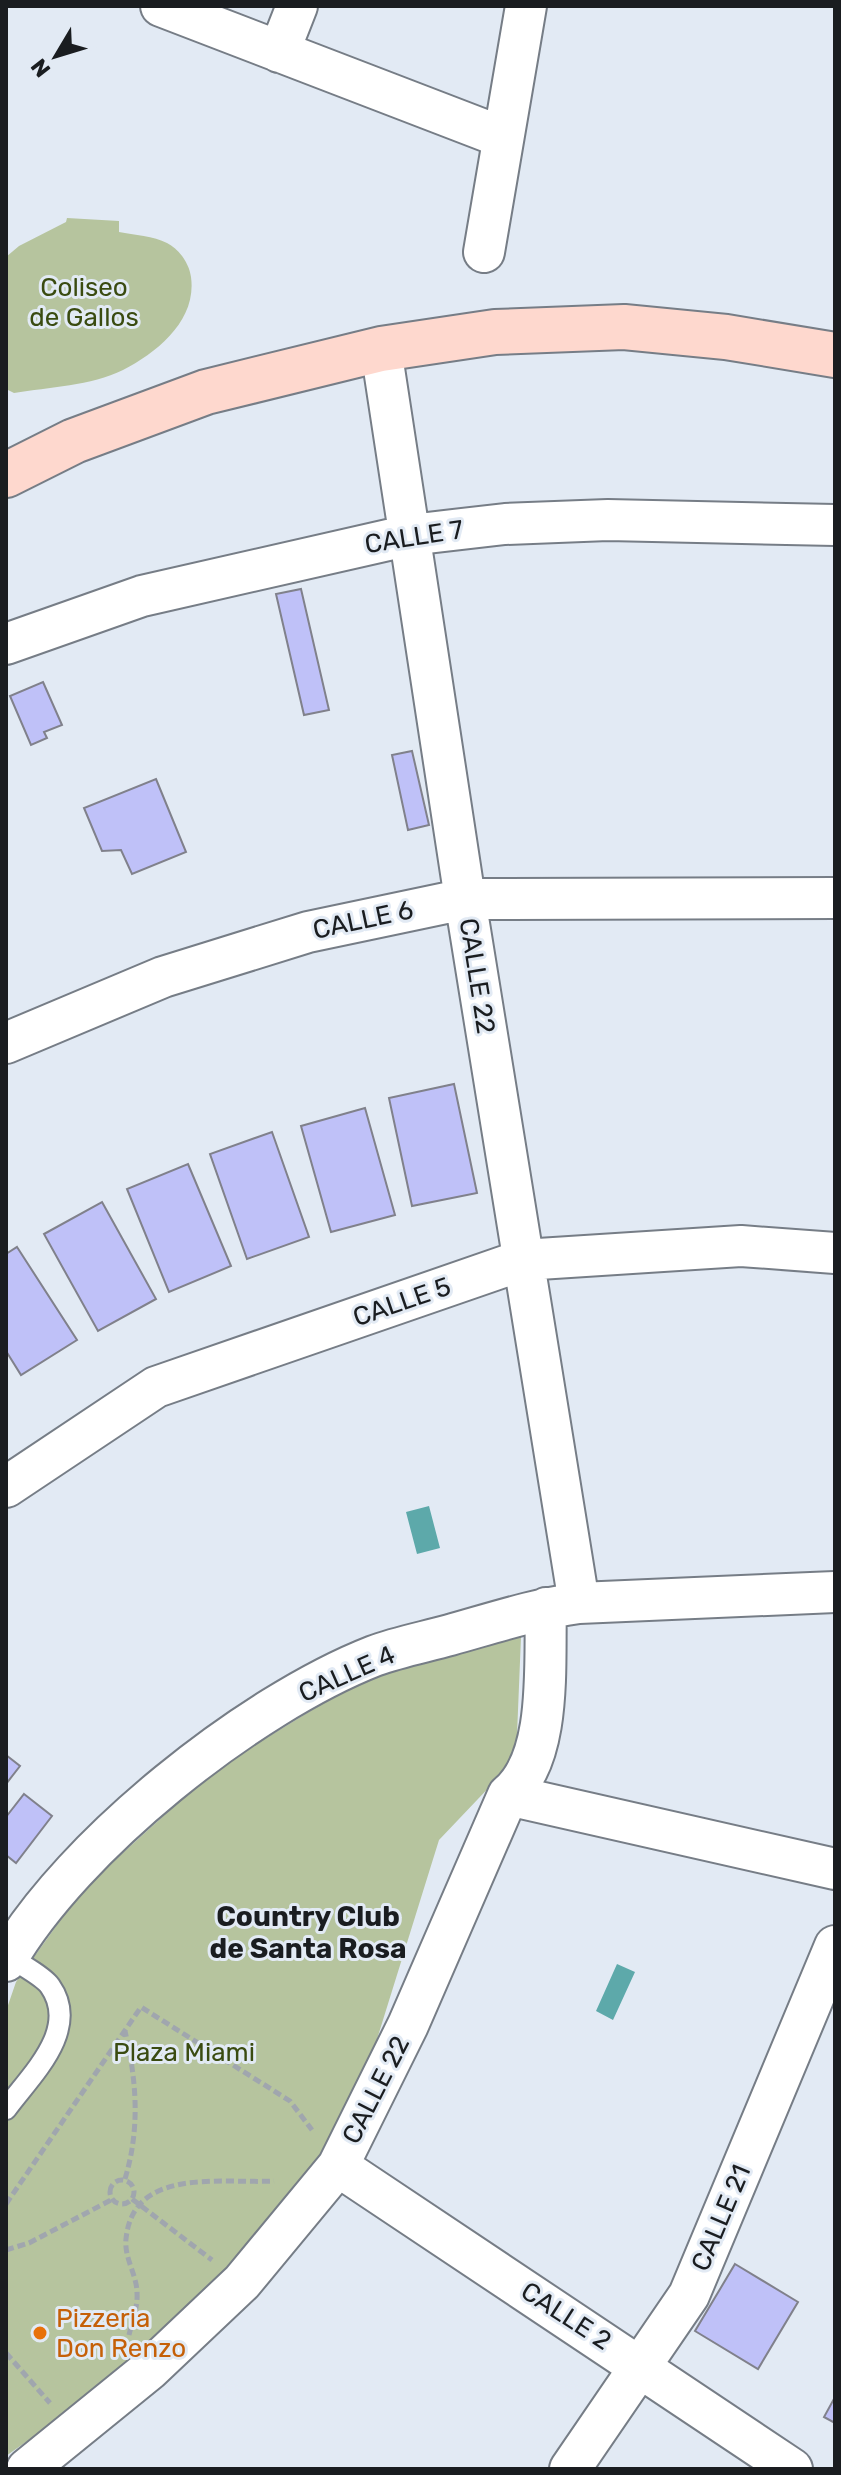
<svg xmlns="http://www.w3.org/2000/svg" width="841" height="2475" font-family="Rubik,sans-serif">
  <style>
    .green { fill: #b6c49e }
    .water { fill: #5da9aa }
    .building { fill: #bfc1f8; stroke: #80818b; stroke-width: 2 }
    .lines { fill: none; stroke-linecap: round; stroke-linejoin: round }
    .lane-casing { stroke: #767d86; stroke-width: 24 }
    .street-casing { stroke: #767d86; stroke-width: 44 }
    .secondary-casing { stroke: #767d86; stroke-width: 48 }
    .path { stroke: #a0a6ae; stroke-width: 5; stroke-dasharray: 8 4; stroke-linecap: butt }
    .lane { stroke: #fff; stroke-width: 20 }
    .street { stroke: #fff; stroke-width: 40 }
    .secondary { stroke: #fed8ce; stroke-width: 44 }
    .food-dot { fill: #e8710a; stroke: #e2eaf4; stroke-width: 3 }
    .labels { text-anchor: middle; dominant-baseline: central; stroke-width: 6; stroke-linejoin: round; paint-order: stroke }
    .park-label { font-size: 26px; fill: #3a4b10; stroke: #e2eaf4 }
    .street-label { font-size: 26px; fill: #1a1d20; stroke: #e2eaf4 }
    .food-label { font-size: 26px; fill: #c56008; stroke: #e2eaf4; text-anchor: start }
    .neighbourhood-label { font-size: 28px; font-weight: bold; fill: #1a1d20; stroke: #e2eaf4 }
  </style>
  <rect width="100%" height="100%" fill="#e2eaf4"/>
  <!-- green -->
  <path class="green" d="M67,218L119,221V232C134,235 154,236 167,243C179,249 189,263 191,277C197,320 158,352 123,370C91,386 49,387 14,393L6,389V257L19,246L66,222Z
    M521,1637L516,1759L439,1840L359,2097L322,2174L125,2372L6,2456V2011L16,1982L82,1890L214,1770L366,1677Z"/>
  <!-- water -->
  <path class="water" d="M429,1506L440,1548L417,1554L406,1512Z
    M617,1964L635,1972L613,2020L596,2011Z"/>
  <!-- building -->
  <path class="building" d="M301,589L329,710L304,715L276,594Z
    M43,682L62,725L44,732L47,738L31,745L10,696Z
    M412,751L429,825L408,830L392,755Z
    M156,779L186,852L132,874L121,850L102,851L84,808Z
    M454,1084L477,1193L412,1206L389,1098Z
    M365,1108L395,1215L331,1232L301,1126Z
    M272,1132L309,1237L247,1259L210,1154Z
    M188,1164L231,1266L169,1292L127,1189Z
    M102,1202L156,1299L98,1331L44,1234Z
    M17,1247L77,1340L21,1375L6,1351V1254Z
    M6,1755L20,1766L6,1784Z
    M24,1794L52,1816L16,1863L6,1855V1817Z
    M735,2264L798,2302L758,2369L695,2331Z
    M835,2397V2423L824,2417Z"/>
  <g class="lines">
    <defs>
      <path id="lane" d="M6,2109C30,2076 81,2030 50,1986C42,1975 20,1965 9,1956"/>
      <path id="street" d="M161,6L502,137
        M279,52L297,6
        M484,252L526,6
        M381,349L465,899L579,1603
        M6,644L142,596L410,535L505,524L608,520L835,525
        M6,1043L163,977L308,932L465,899L835,898
        M6,1487L156,1387L523,1260L741,1246L835,1253
        M508,1795L835,1869
        M6,1961C73,1845 249,1705 374,1656C398,1647 425,1642 450,1635C493,1623 535,1609 579,1603L835,1592
        M338,2166L792,2469
        M27,2469L149,2370L242,2282L338,2166L408,2025L508,1795C553,1758 544,1662 546,1608
        M570,2469L689,2295L835,1946"/>
      <path id="secondary" d="M6,475L74,441L206,392L381,349L495,332L624,327L726,337L835,355"/>
    </defs>
    <!-- lane casing -->
    <use href="#lane" class="lane-casing"/>
    <!-- street casing -->
    <use href="#street" class="street-casing"/>
    <!-- secondary casing -->
    <use href="#secondary" class="secondary-casing"/>
    <!-- path -->
    <path class="path" d="M125,2179C140,2129 137,2082 125,2031
      M110 2192a12 12 0 1 1 24 0a12 12 0 1 1-24 0Z
      M132,2199L212,2260
      M6,2204L141,2007L290,2101L312,2130
      M6,2250L29,2243L113,2199
      M129,2335C132,2322 138,2307 137,2293C137,2275 124,2258 126,2239C133,2166 222,2184 274,2181
      M6,2353L50,2403"/>
    <!-- lane -->
    <use href="#lane" class="lane"/>
    <!-- street -->
    <use href="#street" class="street"/>
    <!-- secondary -->
    <use href="#secondary" class="secondary"/>
  </g>
  <!-- markers -->
  <circle class="food-dot" cx="40" cy="2333" r="8"/>
  <g class="labels">
    <!-- park labels -->
    <g class="park-label">
      <text x="84" y="287">Coliseo<tspan x="84" dy="30">de Gallos</tspan></text>
      <text x="184" y="2052">Plaza Miami</text>
    </g>
    <!-- street labels -->
    <g class="street-label">
      <text transform="translate(414 537) rotate(-9)">CALLE 7</text>
      <text transform="translate(363 920) rotate(-12)">CALLE 6</text>
      <text transform="translate(477 976) rotate(81)">CALLE 22</text>
      <text transform="translate(402 1302) rotate(-19)">CALLE 5</text>
      <text transform="translate(347 1674) rotate(-24)">CALLE 4</text>
      <text transform="translate(376 2090) rotate(-63)">CALLE 22</text>
      <text transform="translate(721 2218) rotate(-67)">CALLE 21</text>
      <text transform="translate(566 2316) rotate(33)">CALLE 2</text>
    </g>
    <!-- food labels -->
    <g class="food-label">
      <text x="56" y="2318">Pizzeria<tspan x="56" dy="30">Don Renzo</tspan></text>
    </g>
    <!-- neighbourhood labels -->
    <g class="neighbourhood-label">
      <text x="308" y="1916">Country Club<tspan x="308" dy="32">de Santa Rosa</tspan></text>
    </g>
  </g>
  <!-- border -->
  <rect width="841" height="2475" fill="none" stroke="#1a1d20" stroke-width="16"/>
  <!-- north arrow -->
  <g transform="translate(56 56) rotate(232)" stroke="#e2eaf4" stroke-width="6" paint-order="stroke">
  <path d="M0-6L14 30L0 20L-14 30Z" fill="#1a1d20"/>
  <text y="-12" font-size="22" font-weight="bold" text-anchor="middle" fill="#1a1d20">N</text>
  </g>
</svg>
